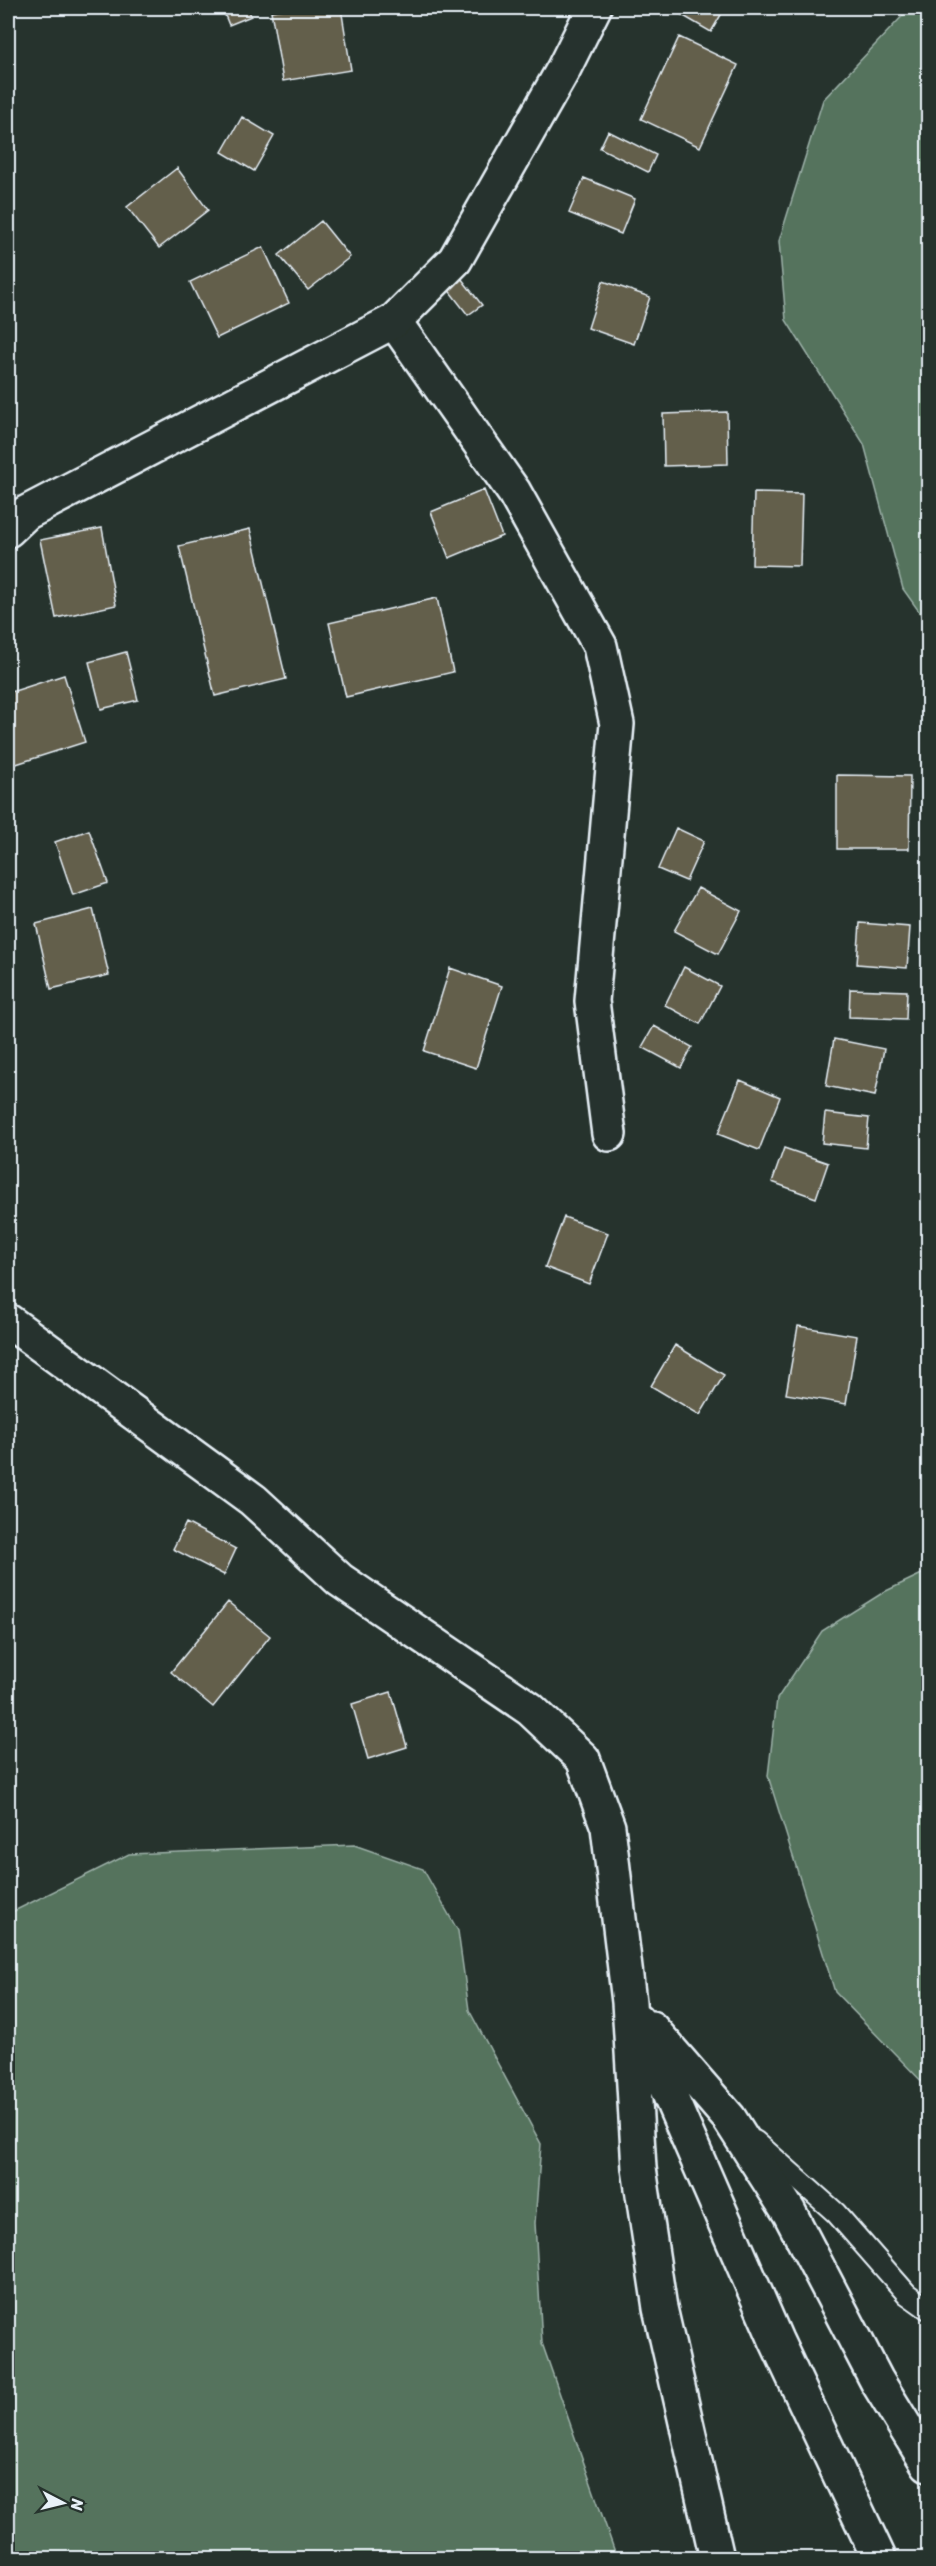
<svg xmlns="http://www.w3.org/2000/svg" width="936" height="2566" font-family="Sriracha,sans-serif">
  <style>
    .green { fill: #54735d; stroke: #9eb2aa; stroke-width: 1.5 }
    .building { fill: #645e4c; stroke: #e8f1f8; stroke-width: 1.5 }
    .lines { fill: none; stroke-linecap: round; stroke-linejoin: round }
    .service-casing { stroke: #e8f1f8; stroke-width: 24 }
    .minor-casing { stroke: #e8f1f8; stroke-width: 38 }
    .tertiary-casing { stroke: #e8f1f8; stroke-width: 38 }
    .service { stroke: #26332d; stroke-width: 20 }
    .minor { stroke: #26332d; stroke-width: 33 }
    .tertiary { stroke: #26332d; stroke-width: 33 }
  </style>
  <rect width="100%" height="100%" fill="#26332d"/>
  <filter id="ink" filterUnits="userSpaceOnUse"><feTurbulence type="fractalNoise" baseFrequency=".0167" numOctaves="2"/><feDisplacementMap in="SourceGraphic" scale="12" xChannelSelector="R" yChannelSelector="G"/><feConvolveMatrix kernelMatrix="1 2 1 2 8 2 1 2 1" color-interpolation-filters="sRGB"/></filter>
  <g filter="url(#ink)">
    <!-- green -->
    <path class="green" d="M910,8H928V624L903,589L864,444L786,320L779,241L823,100Z
      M928,1571V2088L835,1992L768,1776L777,1699L822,1631L884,1592Z
      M354,1845L423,1869L458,1931L469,2010L541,2144L535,2223L542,2343L617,2558H8V1914L129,1854Z"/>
    <!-- building -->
    <path class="building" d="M222,8H248L251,16L229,25Z
      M292,8H341L351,70L283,81L271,11Z
      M678,8H725L711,32L675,11Z
      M679,37L738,65L700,147L641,119Z
      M242,117L274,136L254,171L222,152Z
      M608,131L656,155L648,172L600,148Z
      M177,168L208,210L159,248L127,207Z
      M584,178L635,199L621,234L569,213Z
      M321,221L350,257L308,290L279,255Z
      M263,247L289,303L217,338L190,282Z
      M461,278L482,305L468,315L447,288Z
      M603,281L650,297L634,344L588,328Z
      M727,412L728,464L664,466L663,414Z
      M484,490L502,536L449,558L431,512Z
      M754,493L802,494L800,566L752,565Z
      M102,528L116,605L56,618L40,540Z
      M250,529L286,679L215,696L179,546Z
      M437,598L453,672L346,697L329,623Z
      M126,652L138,700L101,709L89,662Z
      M64,675L85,742L10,766L8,757V693Z
      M837,775L910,776L909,849H837Z
      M676,828L704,841L686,881L658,869Z
      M89,830L108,883L73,895L55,842Z
      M698,888L741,911L718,954L674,931Z
      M93,909L109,975L51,989L36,924Z
      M860,923L910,927L907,968L857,964Z
      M684,967L720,986L700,1024L665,1005Z
      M450,968L502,986L476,1068L424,1051Z
      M850,989L907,991L906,1019L849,1017Z
      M654,1026L692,1047L681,1068L642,1047Z
      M834,1039L884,1049L875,1096L826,1086Z
      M740,1080L780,1097L759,1150L718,1134Z
      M825,1113L869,1118L866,1148L822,1143Z
      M784,1148L828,1163L816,1198L772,1182Z
      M8,1186L10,1229H8Z
      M564,1217L608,1233L589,1284L545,1267Z
      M798,1326L857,1336L846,1404L786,1394Z
      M675,1345L724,1375L700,1415L651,1386Z
      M186,1523L236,1549L224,1575L173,1549Z
      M228,1602L270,1636L213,1707L171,1672Z
      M391,1692L407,1747L368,1759L352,1704Z"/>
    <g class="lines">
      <defs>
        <path id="service" d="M755,2141L836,2213L907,2294L928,2309"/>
        <path id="minor" d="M394,321L514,492L600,646L617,724L592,1001L609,1134
          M8,1321L253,1500L340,1580L530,1709L583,1759L608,1827L629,2002L639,2168L660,2308L717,2558
          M637,2020L776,2340L879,2558
          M651,2028L729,2118L789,2212L877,2381L928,2464"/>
        <path id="tertiary" d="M8,530L26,513L394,321L455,260L563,70L594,8"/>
      </defs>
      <!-- service casing -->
      <use href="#service" class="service-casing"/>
      <!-- minor casing -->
      <use href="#minor" class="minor-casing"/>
      <!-- tertiary casing -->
      <use href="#tertiary" class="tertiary-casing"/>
      <!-- service -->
      <use href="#service" class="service"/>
      <!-- minor -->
      <use href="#minor" class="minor"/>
      <!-- tertiary -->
      <use href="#tertiary" class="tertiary"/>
    </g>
  </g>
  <!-- margin -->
  <rect width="936" height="2566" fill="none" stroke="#26332d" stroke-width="30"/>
  <rect x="15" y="15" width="906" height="2536" fill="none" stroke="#e8f1f8" stroke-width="2" filter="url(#ink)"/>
  <!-- north arrow -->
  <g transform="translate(63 2503) rotate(97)" stroke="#26332d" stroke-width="4.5" paint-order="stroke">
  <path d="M0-4.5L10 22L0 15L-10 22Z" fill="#e8f1f8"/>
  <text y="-9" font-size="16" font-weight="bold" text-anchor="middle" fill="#e8f1f8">N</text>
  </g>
</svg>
